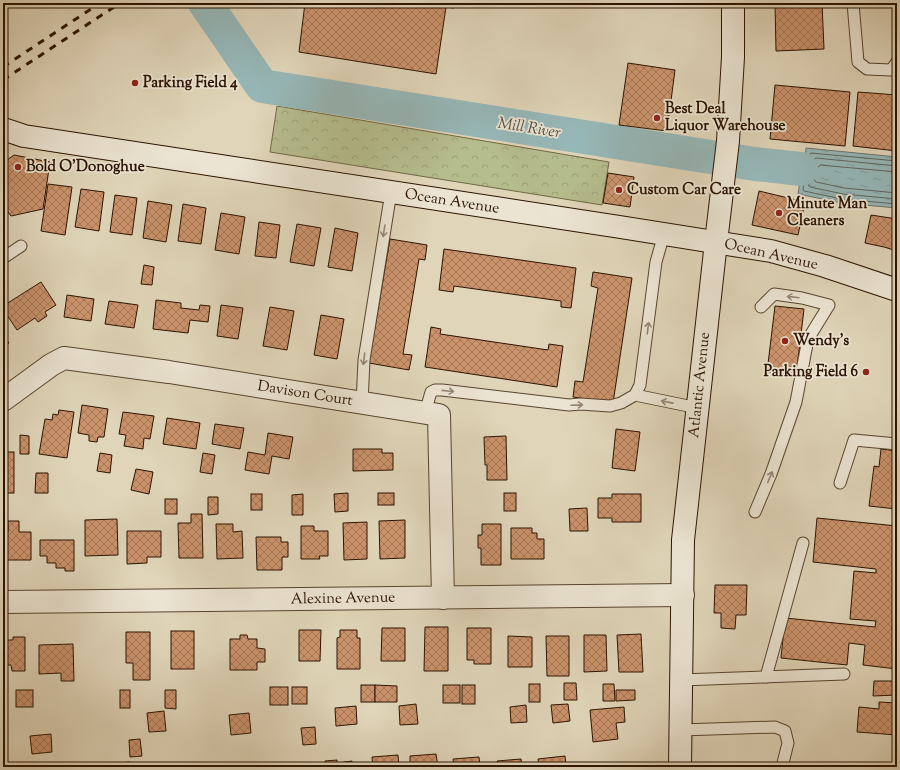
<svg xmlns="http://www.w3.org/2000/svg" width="900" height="770" font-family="'Sorts Mill Goudy',serif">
<defs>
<pattern id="forest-crowns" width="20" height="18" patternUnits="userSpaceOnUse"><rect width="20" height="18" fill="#b5bc8d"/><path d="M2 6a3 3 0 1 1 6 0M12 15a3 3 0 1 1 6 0" fill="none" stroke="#9ca178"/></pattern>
<pattern id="water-ripples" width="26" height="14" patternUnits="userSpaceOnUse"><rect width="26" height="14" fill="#96b7b7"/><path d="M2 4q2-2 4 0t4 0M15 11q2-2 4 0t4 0" fill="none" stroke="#819c9c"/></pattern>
<pattern id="building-cross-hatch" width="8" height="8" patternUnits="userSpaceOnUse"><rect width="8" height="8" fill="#cb936c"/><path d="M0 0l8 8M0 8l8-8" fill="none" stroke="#a57756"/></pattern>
</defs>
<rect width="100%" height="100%" fill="#e0d5b9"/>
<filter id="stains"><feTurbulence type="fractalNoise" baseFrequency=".005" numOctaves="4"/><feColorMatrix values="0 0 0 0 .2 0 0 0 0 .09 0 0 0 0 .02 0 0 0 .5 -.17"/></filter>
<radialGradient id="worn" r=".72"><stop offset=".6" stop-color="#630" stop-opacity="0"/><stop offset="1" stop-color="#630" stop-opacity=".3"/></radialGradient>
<polygon fill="url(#forest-crowns)" stroke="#706846" points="277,106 609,162 602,205 270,152"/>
<polygon fill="url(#water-ripples)" stroke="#6c756e" points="806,148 897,157 897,208 842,203 798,194 800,182 753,175 757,152 805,160"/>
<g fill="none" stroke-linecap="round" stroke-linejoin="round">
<g stroke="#61655c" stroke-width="1">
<polyline points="897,161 811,153 810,154 808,161 804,164 761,157 760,158 758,170 760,172 801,178 804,181 803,190 804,191 842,199 897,204"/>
<path d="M 897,166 L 816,158 C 811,161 813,166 806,169 L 766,163 L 765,163 L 764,166 L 766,168 L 801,173 L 804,174 L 808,178 L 809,186 L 810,187 L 843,194 L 897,199"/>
<polyline points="897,172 820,165 812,174 815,181 816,182 844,188 897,193"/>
</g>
<polyline stroke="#96b7b7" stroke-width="34" points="205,3 262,86 755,164 801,169"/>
</g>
<g fill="url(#building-cross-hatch)" stroke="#2c1300">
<polygon points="305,3 454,3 454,8 446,7 436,74 299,52"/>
<polygon points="775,3 822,3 824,49 776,51"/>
<polygon points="628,63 675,70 667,131 619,125"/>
<polygon points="775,85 850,92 845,146 770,139"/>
<polygon points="858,92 897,95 897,151 853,146"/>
<polygon points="14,155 50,162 43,209 11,216 3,205 3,163"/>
<polygon points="608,173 634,177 630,207 603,203"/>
<polygon points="48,184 72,187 65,235 41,231"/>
<polygon points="81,189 104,192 99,231 75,227"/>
<polygon points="759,191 805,202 798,235 752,225"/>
<polygon points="115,195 137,198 132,235 110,232"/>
<polygon points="148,201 172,205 166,242 143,238"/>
<polygon points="183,204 206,208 201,244 178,241"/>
<polygon points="3,206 8,215 3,218"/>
<polygon points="221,213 245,217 239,254 215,250"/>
<polygon points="871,215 897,219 897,251 884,247 865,243"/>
<polygon points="259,222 280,225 276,258 255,256"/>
<polygon points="297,224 321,228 314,266 290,262"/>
<polygon points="335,228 358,233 352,271 328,267"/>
<polygon points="390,239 427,245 425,260 419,259 403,354 412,355 409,370 369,363"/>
<polygon points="444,249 576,268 571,308 561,307 561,301 454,286 453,292 439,290"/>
<polygon points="144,265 154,267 152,285 141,284"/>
<polygon points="593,272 632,278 613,403 573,397 575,381 583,382 598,288 591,286"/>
<polygon points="41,282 56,305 45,312 47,316 38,322 35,318 17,330 3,309 3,306"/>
<polygon points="67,295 94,299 91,321 64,317"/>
<polygon points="156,300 181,303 181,308 199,310 200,305 210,306 208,322 190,320 188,333 153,329"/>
<polygon points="109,301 138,305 134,328 105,324"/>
<polygon points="221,305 243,308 238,339 217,336"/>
<polygon points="775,306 804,309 796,376 767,372"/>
<polygon points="270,307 294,311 287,350 263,346"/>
<polygon points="321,315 344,319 337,359 314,355"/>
<polygon points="431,327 441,329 440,334 548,350 549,344 563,346 557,387 425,367"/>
<polygon points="3,335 9,343 3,347"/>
<polygon points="82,405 108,409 104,437 98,437 97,442 89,441 89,435 78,433"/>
<polygon points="59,410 74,412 67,458 39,454 45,419 52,420 53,414 58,415"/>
<polygon points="123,412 154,416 150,439 144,438 143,449 124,446 126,435 119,434"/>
<polygon points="167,418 200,423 196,449 163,444"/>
<polygon points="215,424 244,428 240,449 212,444"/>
<polygon points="616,429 640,432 635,471 612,468"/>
<polygon points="268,433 293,437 289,459 272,456 269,474 245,470 248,452 265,455"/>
<polygon points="20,435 29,436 29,454 20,454"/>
<polygon points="506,436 507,480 487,480 487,465 485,465 484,437"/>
<polygon points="353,449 382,449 382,453 393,453 393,470 353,471"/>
<polygon points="881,449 897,451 897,509 869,506 874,466 879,467"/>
<rect x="3" y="452" width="11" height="41"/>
<polygon points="100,453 112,455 110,473 97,471"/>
<polygon points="203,453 215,455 212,474 200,472"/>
<polygon points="136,469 153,472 149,494 131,490"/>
<polygon points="36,473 48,473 48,493 35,493"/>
<polygon points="348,493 348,511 335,512 334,494"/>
<rect x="378" y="493" width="16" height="12"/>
<rect x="504" y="493" width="12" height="18"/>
<rect x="251" y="494" width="11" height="16"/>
<polygon points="303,494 303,515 292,515 292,495"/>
<polygon points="612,494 641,494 641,522 612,522 612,518 598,518 598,498 612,498"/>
<polygon points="208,497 218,497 218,514 208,515"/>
<rect x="165" y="499" width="12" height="15"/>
<polygon points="587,508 588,531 570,531 569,509"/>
<polygon points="191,514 202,514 203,558 179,558 178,523 191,523"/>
<polygon points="817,518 897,526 897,620 893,620 892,630 897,631 897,669 863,665 865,645 849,643 847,665 781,658 785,618 875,627 876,621 850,619 854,571 876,573 876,569 813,562"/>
<polygon points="117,519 118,555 85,556 85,520"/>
<polygon points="405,520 405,558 380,559 379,521"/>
<polygon points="8,521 19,521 19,532 31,532 31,560 3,560 3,532 8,532"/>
<polygon points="367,522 367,559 344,560 343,523"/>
<polygon points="216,524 233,524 233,532 242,531 243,558 217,559"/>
<polygon points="482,524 501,524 501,565 481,565 481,548 478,548 478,535 482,535"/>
<polygon points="301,526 314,526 314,531 328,531 328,556 319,556 320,559 301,559"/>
<polygon points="511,528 532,528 532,533 537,533 537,539 544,539 544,559 511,559"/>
<polygon points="127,531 161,531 161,557 147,557 147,563 127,564"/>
<polygon points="256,537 281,537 281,542 288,542 288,557 282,557 282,570 257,570"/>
<polygon points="40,540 74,540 74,571 65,571 65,568 56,568 56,563 47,563 47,556 40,556"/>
<polygon points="715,585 747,585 746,615 736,615 735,629 721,628 721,613 714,613"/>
<polygon points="425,627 448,627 448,671 424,671"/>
<polygon points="382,628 405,628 405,661 381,661"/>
<polygon points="467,628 491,628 491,664 474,664 474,660 467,660"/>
<polygon points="299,630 321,630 320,661 299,661"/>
<polygon points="340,630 357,630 357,638 360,638 360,669 337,669 337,638 340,637"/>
<rect x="171" y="631" width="23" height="38"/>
<polygon points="126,632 150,632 150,680 133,680 133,663 126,663"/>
<polygon points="641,634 643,672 619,672 617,635"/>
<polygon points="240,635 247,635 248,639 257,639 257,648 265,649 265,662 257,662 257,670 230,670 230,639 240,639"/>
<polygon points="584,635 606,635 607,671 584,672"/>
<polygon points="508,636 532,637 532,667 508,667"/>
<polygon points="546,636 569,636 569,676 547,676"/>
<polygon points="13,637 25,637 25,671 12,671 11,665 3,665 3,640 13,640"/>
<polygon points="73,644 74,681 61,681 61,673 39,674 39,645"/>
<polygon points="874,681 897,681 897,695 873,696"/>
<polygon points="564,683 576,683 577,700 564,700"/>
<rect x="529" y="684" width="11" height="18"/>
<polygon points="603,684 614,684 615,701 603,701"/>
<rect x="361" y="685" width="14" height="17"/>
<polygon points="375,685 397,686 397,702 375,702"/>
<rect x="443" y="685" width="17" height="18"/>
<rect x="462" y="685" width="13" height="19"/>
<rect x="270" y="687" width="18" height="18"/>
<rect x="292" y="687" width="15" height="17"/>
<rect x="16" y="690" width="17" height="17"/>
<rect x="120" y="690" width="10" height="18"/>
<polygon points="165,690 176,690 176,709 165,708"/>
<polygon points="616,690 635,690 635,700 616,701"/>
<polygon points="879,702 897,703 897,735 857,732 859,707 879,709"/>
<polygon points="416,704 418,724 400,725 399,706"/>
<polygon points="568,704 570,721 553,723 551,705"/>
<polygon points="526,705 527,722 511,723 510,707"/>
<polygon points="356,706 357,724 336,726 335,708"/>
<polygon points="624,707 625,722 616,723 618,739 593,742 590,710"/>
<polygon points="164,711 166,731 149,732 147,713"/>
<polygon points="249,713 251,733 231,735 229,715"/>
<polygon points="315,727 316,744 303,745 301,728"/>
<polygon points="51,734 52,752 32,754 30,736"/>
<polygon points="140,739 142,756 130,757 129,740"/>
<polygon points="436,754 438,767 410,767 410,756"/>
<polygon points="398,755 399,767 373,767 372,757"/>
<polygon points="565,756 566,767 539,767 538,759"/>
<polygon points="479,757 480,767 454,767 453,759"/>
<polygon points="521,759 522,767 497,767 497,761"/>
<polygon points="337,760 337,763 352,761 352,767 326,767 325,761"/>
<polygon points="130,762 131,767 105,767 105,764"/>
<polygon points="308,764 308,767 284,767"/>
</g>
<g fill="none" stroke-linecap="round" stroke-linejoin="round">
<defs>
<g id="service">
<polyline points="853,3 858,62 867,69 891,70 897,62"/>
<polyline points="896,3 897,4"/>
<polyline points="3,258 21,246"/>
<polyline points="635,395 698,408"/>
<polyline points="362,403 364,360 391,192"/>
<polyline points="425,413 431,392 435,390 442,390 569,405 580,404 610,406 621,403 635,395 640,385 656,262 664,234"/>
<polyline points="840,483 854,440 897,444"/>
<polyline points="755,512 771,474 796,402 808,339 829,305 802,298 774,294 761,307"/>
<polyline points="766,677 803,543"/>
<polyline points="681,680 844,674"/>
<polyline points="681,730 775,727 785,731 788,743 782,767"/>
</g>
<g id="minor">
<polyline points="3,400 51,365 64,358 169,372 439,415 443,598"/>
<polyline points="3,602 683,595"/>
</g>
<g id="secondary">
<polyline points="3,129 24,136 620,227 771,251 825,266 897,290"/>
<polyline points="680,767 683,540 716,242 728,141 733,57 733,3"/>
</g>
</defs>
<use href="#service" stroke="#59442e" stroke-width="13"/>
<use href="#minor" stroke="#59442e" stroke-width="24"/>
<use href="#secondary" stroke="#2c1300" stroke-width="24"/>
<use href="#service" stroke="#ebe4d2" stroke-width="11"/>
<use href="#minor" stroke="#ebe4d2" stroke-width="22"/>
<use href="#secondary" stroke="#ebe4d2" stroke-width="22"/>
<g stroke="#2c1300" stroke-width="3" stroke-dasharray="7 7" stroke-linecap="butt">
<polyline points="3,67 100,3"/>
<polyline points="3,80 120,3"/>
</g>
</g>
<defs><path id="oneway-shaft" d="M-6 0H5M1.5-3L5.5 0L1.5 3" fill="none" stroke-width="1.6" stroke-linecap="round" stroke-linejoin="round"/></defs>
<g stroke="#958674">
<use href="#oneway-shaft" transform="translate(384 231) rotate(99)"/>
<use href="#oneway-shaft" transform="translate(793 297) rotate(-173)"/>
<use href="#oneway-shaft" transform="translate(648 328) rotate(-83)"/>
<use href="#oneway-shaft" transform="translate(364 359) rotate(97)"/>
<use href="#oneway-shaft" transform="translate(448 391) rotate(6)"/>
<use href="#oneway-shaft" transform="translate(667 402) rotate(-169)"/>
<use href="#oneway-shaft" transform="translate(577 405) rotate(-2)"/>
<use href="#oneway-shaft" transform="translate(770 477) rotate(-68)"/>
</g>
<g fill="#8f2418" stroke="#ebe4d2" stroke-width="1.5">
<circle cx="135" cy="83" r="4"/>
<circle cx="657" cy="118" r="4"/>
<circle cx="18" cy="167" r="4"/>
<circle cx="619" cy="190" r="4"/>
<circle cx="779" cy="213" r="4"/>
<circle cx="785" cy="341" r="4"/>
<circle cx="866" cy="372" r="4"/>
</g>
<g text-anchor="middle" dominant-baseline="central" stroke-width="3.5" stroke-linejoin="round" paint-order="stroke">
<g font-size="15" font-weight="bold" fill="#2c1300" stroke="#ebe4d2" text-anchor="start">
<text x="143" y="83">Parking Field 4</text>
<text x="665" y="109">Best Deal<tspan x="665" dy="17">Liquor Warehouse</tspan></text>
<text x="26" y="167">Bold O'Donoghue</text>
<text x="627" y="190">Custom Car Care</text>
<text x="787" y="204">Minute Man<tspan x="787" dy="17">Cleaners</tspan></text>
<text x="793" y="341">Wendy's</text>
<text x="858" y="372" text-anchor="end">Parking Field 6</text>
</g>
<g font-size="15" fill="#2c1300" stroke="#ebe4d2">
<text transform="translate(452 202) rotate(9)">Ocean Avenue</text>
<text transform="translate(771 255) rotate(13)">Ocean Avenue</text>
<text transform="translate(700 385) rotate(-84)">Atlantic Avenue</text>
<text transform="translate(305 394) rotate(9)">Davison Court</text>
<text transform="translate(343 599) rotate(-1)">Alexine Avenue</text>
</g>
<g font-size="16" font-style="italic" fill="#514c40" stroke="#ebe4d2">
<text transform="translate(529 129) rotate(9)">Mill River</text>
</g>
</g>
<rect width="900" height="770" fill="none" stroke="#e0d5b9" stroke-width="16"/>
<rect x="4" y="4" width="892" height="762" fill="none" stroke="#2c1300" stroke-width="2"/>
<rect x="8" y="8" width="884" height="754" fill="none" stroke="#2c1300"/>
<rect width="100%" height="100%" filter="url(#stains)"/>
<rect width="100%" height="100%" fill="url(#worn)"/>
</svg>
